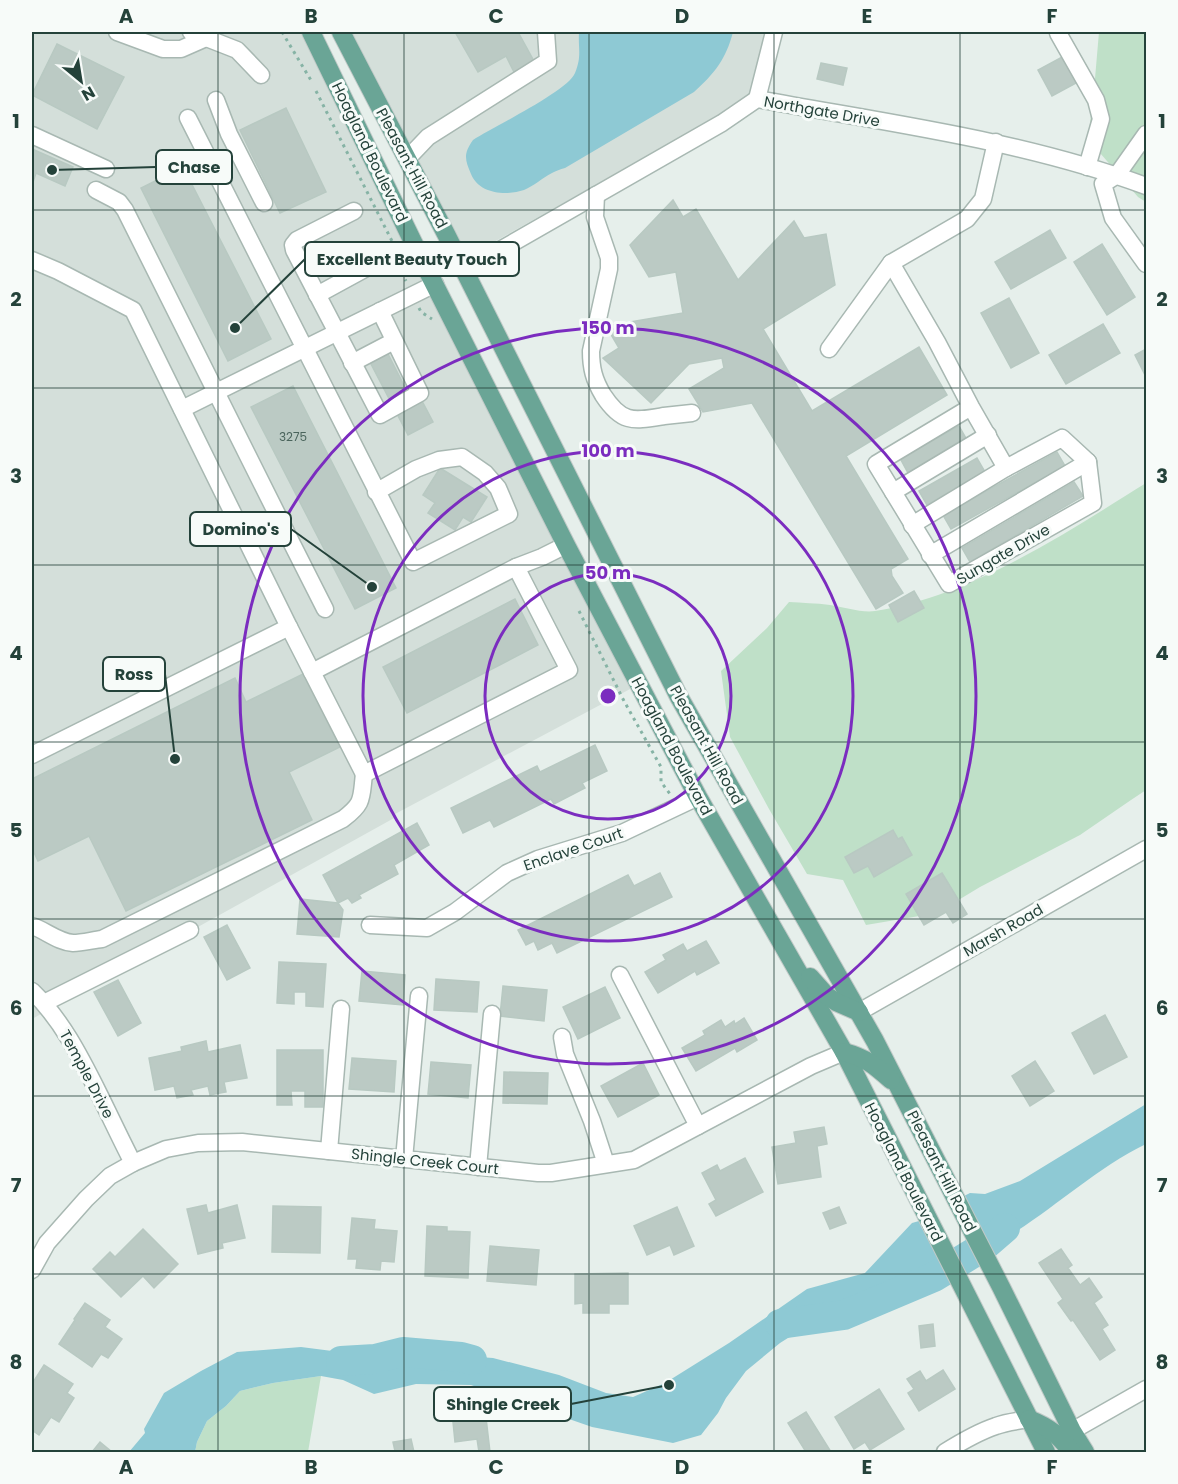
<svg xmlns="http://www.w3.org/2000/svg" width="1178" height="1484" font-family="Poppins,sans-serif">
<rect width="100%" height="100%" fill="#e6efeb"/>
<g fill="#d4dfda">
<polygon points="32,32 301,32 632,688 395,814 396,817 32,1019"/>
<polygon points="351,32 767,32 748,100 467,257"/>
</g>
<g fill="#bfe0c8">
<polygon points="1099,32 1146,32 1146,202 1138,197 1088,139 1094,90"/>
<path d="M 1146,483 L 1146,790 L 1131,800 L 1080,835 L 980,887 L 937,913 L 866,925 L 843,880 L 807,874 L 769,809 L 730,737 L 721,671 L 767,628 L 789,602 C 802,603 816,603 830,605 C 843,607 862,613 875,611 C 970,597 1066,533 1146,483 Z"/>
<polygon points="321,1376 308,1452 195,1452 197,1442 207,1421 226,1406 240,1391 273,1383"/>
</g>
<g fill="#8ec9d4">
<path d="M 579,32 L 733,32 C 726,59 715,73 694,92 L 565,168 C 560,169 556,171 552,173 C 542,178 534,186 524,190 C 506,196 479,194 471,174 C 465,160 463,154 473,140 C 493,127 568,91 575,73 C 582,56 578,49 579,32 Z"/>
<path d="M 1146,1104 L 1146,1144 C 1089,1172 1046,1217 990,1247 L 964,1196 L 970,1193 L 985,1194 L 1020,1181 Z"/>
<polygon points="919,1221 944,1269 921,1278 880,1289 818,1319 780,1343 746,1371 726,1398 718,1413 701,1435 673,1443 592,1427 471,1385 416,1384 374,1394 343,1380 321,1376 273,1383 240,1391 226,1406 207,1421 197,1442 195,1452 129,1452 145,1433 144,1429 164,1393 201,1371 237,1352 301,1347 379,1357 438,1354 493,1358 559,1375 606,1393 633,1397 665,1383 729,1343 807,1289 865,1273 912,1223"/>
</g>
<g fill="none" stroke-linecap="round" stroke-linejoin="round">
<g stroke="#8ec9d4" stroke-width="30">
<polyline points="780,1324 844,1315 934,1277 983,1247 1005,1228"/>
<polyline points="341,1361 375,1359 403,1352 461,1357 472,1360"/>
</g>
</g>
<g fill="#bbcac4" stroke="#b8c9c2" stroke-width="1.5">
<polygon points="455,32 518,32 535,63 515,74 506,56 478,72"/>
<polygon points="57,44 124,77 97,129 32,95"/>
<polygon points="1064,56 1078,82 1052,96 1038,70"/>
<polygon points="821,63 847,68 843,85 817,79"/>
<polygon points="286,108 326,192 280,213 240,130"/>
<polygon points="32,149 73,167 65,186 36,173 32,185"/>
<polygon points="183,167 271,339 228,361 141,188"/>
<polygon points="673,200 683,217 696,209 738,280 794,221 804,238 826,234 835,285 763,329 812,411 919,347 947,395 846,456 908,559 891,569 892,576 903,593 876,609 752,403 703,412 689,389 724,368 722,358 689,364 651,403 603,358 619,348 606,326 683,313 676,272 649,277 630,245"/>
<polygon points="1050,230 1066,258 1011,289 995,262"/>
<polygon points="1102,244 1135,297 1107,315 1074,262"/>
<polygon points="1009,298 1039,353 1011,368 981,313"/>
<polygon points="1103,324 1120,353 1066,384 1049,355"/>
<polygon points="1146,349 1146,377 1135,355"/>
<polygon points="387,352 414,405 422,401 433,422 408,435 370,362"/>
<polygon points="293,386 396,588 355,609 251,407"/>
<polygon points="959,426 967,440 908,473 900,458"/>
<polygon points="1057,452 1065,466 951,529 943,515"/>
<polygon points="977,458 985,472 927,505 919,491"/>
<polygon points="440,468 487,497 471,522 463,517 455,530 428,513 435,503 423,495"/>
<polygon points="1074,482 1083,496 970,562 962,548"/>
<polygon points="914,591 924,608 898,622 889,605"/>
<polygon points="515,599 538,645 407,713 383,667"/>
<polygon points="303,674 340,747 289,772 312,820 126,911 89,836 38,861 32,848 32,779 235,678 246,702"/>
<polygon points="595,745 607,771 582,783 585,788 554,804 551,799 494,827 490,820 463,833 451,808 537,766 540,772"/>
<polygon points="417,823 429,845 394,865 398,874 359,895 361,898 352,903 348,898 338,903 323,875"/>
<polygon points="893,830 898,839 902,837 912,855 874,877 868,866 854,873 845,857"/>
<polygon points="660,873 672,897 557,953 552,943 538,950 534,941 526,945 518,930 628,875 634,886"/>
<polygon points="942,873 967,914 953,923 946,912 924,925 906,894"/>
<polygon points="300,899 338,903 343,910 339,937 297,934"/>
<polygon points="227,925 250,968 227,980 204,937"/>
<polygon points="706,941 719,963 697,975 695,971 658,993 645,972 666,960 663,955 683,944 687,951"/>
<polygon points="279,962 326,964 323,1007 306,1006 306,992 294,992 294,1004 277,1003"/>
<polygon points="362,971 405,975 403,1005 359,1001"/>
<polygon points="436,979 479,982 477,1012 434,1010"/>
<polygon points="118,980 141,1023 118,1036 94,992"/>
<polygon points="503,986 547,990 544,1021 500,1016"/>
<polygon points="605,987 620,1018 578,1039 563,1007"/>
<polygon points="1105,1015 1127,1057 1094,1074 1072,1033"/>
<polygon points="744,1018 757,1040 737,1052 735,1048 696,1071 682,1048 705,1035 703,1031 721,1020 725,1027 734,1021 735,1024"/>
<polygon points="206,1041 208,1052 240,1045 247,1078 224,1082 226,1092 210,1095 208,1086 191,1090 193,1095 177,1098 174,1086 155,1090 149,1058 182,1051 181,1047"/>
<polygon points="277,1050 323,1050 323,1107 305,1107 305,1091 291,1091 292,1105 277,1105"/>
<polygon points="352,1058 396,1061 394,1092 349,1089"/>
<polygon points="1035,1061 1054,1091 1030,1106 1012,1076"/>
<polygon points="431,1062 471,1065 468,1098 428,1094"/>
<polygon points="643,1063 659,1095 618,1117 601,1086"/>
<polygon points="504,1072 548,1073 547,1104 503,1103"/>
<polygon points="824,1127 827,1144 817,1146 821,1177 778,1184 772,1147 796,1143 794,1132"/>
<polygon points="745,1158 763,1192 716,1216 709,1204 716,1200 702,1173 717,1165 720,1171"/>
<polygon points="206,1205 208,1213 237,1205 245,1238 222,1243 223,1248 198,1254 187,1209"/>
<polygon points="273,1206 321,1207 320,1253 272,1252"/>
<polygon points="677,1207 694,1246 674,1255 670,1245 647,1255 634,1226"/>
<polygon points="839,1207 846,1223 830,1229 823,1213"/>
<polygon points="352,1218 375,1220 374,1229 397,1231 394,1262 381,1261 380,1270 356,1268 357,1259 348,1259"/>
<polygon points="427,1226 447,1227 447,1231 470,1232 468,1278 425,1276"/>
<polygon points="143,1229 178,1264 154,1288 143,1276 121,1297 93,1269 110,1252 115,1257"/>
<polygon points="490,1246 539,1250 536,1285 487,1281"/>
<polygon points="1061,1249 1072,1265 1068,1268 1080,1285 1089,1278 1102,1297 1094,1303 1108,1325 1102,1329 1115,1350 1100,1360 1073,1320 1071,1321 1058,1303 1063,1299 1039,1263"/>
<polygon points="628,1273 628,1304 609,1304 609,1313 583,1313 583,1303 575,1304 575,1274"/>
<polygon points="85,1303 110,1320 105,1327 122,1339 108,1358 101,1354 92,1367 59,1344 75,1320 74,1319"/>
<polygon points="933,1324 935,1346 921,1348 919,1326"/>
<polygon points="44,1365 73,1384 67,1393 74,1398 59,1422 51,1417 39,1435 32,1430 32,1384"/>
<polygon points="943,1370 955,1389 919,1411 908,1393 914,1389 907,1379 920,1371 926,1381"/>
<polygon points="879,1389 904,1429 870,1450 865,1442 854,1449 835,1417"/>
<polygon points="485,1409 490,1452 479,1452 477,1439 455,1442 452,1412"/>
<polygon points="806,1412 831,1452 806,1452 788,1423"/>
<polygon points="411,1439 414,1452 385,1452 395,1451 393,1442"/>
<polygon points="100,1442 112,1452 92,1452"/>
</g>
<g fill="none" stroke-linecap="round" stroke-linejoin="round">
<defs>
<g id="minor">
<polyline points="117,32 163,49 181,49 206,38"/>
<polyline points="191,32 237,50 261,75"/>
<polyline points="1058,33 1096,100 1101,119 1087,167"/>
<polyline points="757,99 774,32"/>
<polyline points="216,100 229,134 264,203"/>
<polyline points="188,118 413,562 509,514 498,488 485,473 462,457 439,460 416,469 376,492"/>
<polyline points="1146,134 1117,175 1103,184 1113,218 1146,264"/>
<polyline points="32,135 106,169"/>
<polyline points="407,159 428,137 548,61 546,32"/>
<polyline points="96,190 119,202 125,210 280,520"/>
<path d="M 596,195 L 595,217 L 609,258 L 609,269 L 591,351 C 591,368 594,380 603,395 C 622,424 633,421 664,416 C 673,415 683,414 692,413"/>
<polyline points="354,211 297,240 293,245 294,250 380,415 420,393 380,311"/>
<polyline points="32,260 58,271 133,310 289,627 32,755"/>
<polyline points="891,263 937,342 971,407 1006,468 1062,438 1088,462 1093,503 949,584 876,464 971,407"/>
<path d="M 464,270 L 488,257 L 722,123 L 757,99 C 887,123 1021,140 1146,186"/>
<polyline points="317,295 383,259"/>
<polyline points="829,349 891,263 967,219 983,199 996,142"/>
<polyline points="352,363 394,341"/>
<polyline points="182,409 435,284"/>
<polyline points="893,492 988,435"/>
<polyline points="912,525 1006,468"/>
<polyline points="246,537 280,520 325,609"/>
<polyline points="930,555 1088,462"/>
<polyline points="289,627 364,774 569,670 516,567"/>
<polyline points="312,672 516,567 542,557 566,545"/>
<polyline points="370,925 427,928 455,912 507,873 538,859 622,833 698,797"/>
<path d="M 32,926 C 45,930 58,942 73,943 C 82,943 93,940 102,939 L 343,819 C 364,803 361,799 364,774"/>
<polyline points="620,975 698,1126"/>
<path d="M 32,991 C 61,1019 80,1056 98,1092 C 110,1116 121,1140 133,1163"/>
<polyline points="44,1003 190,930"/>
<polyline points="859,1012 1146,849"/>
<polyline points="562,1037 565,1054 592,1121 606,1164"/>
<polyline points="329,1151 341,1009"/>
<polyline points="404,1159 419,996"/>
<polyline points="478,1167 492,1014"/>
<polyline points="32,1270 47,1243 86,1199 110,1176 133,1163 166,1149 198,1143 242,1142 538,1173 551,1173 634,1160 811,1066 844,1052"/>
<polyline points="1072,1431 1146,1389"/>
<path d="M 945,1452 C 961,1442 978,1432 996,1426 C 1006,1422 1018,1421 1029,1419"/>
</g>
<g id="major">
<polyline points="311,32 413,242 566,545 698,797 844,1052 1046,1452"/>
<polyline points="341,32 446,234 679,697 875,1041 1001,1287 1072,1431 1085,1452"/>
<polyline points="810,977 826,995 836,1002 859,1012"/>
<path d="M 844,1052 C 866,1058 874,1065 891,1080"/>
<path d="M 1029,1419 C 1051,1428 1057,1434 1072,1452"/>
</g>
</defs>
<use href="#minor" stroke="#a8b8b2" stroke-width="19"/>
<use href="#major" stroke="#c2cac8" stroke-width="20"/>
<g stroke="#86b3a5" stroke-width="3" stroke-dasharray="3 4.5" stroke-linecap="butt">
<polyline points="282,32 312,82"/>
<polyline points="316,91 395,247"/>
<polyline points="401,258 402,274 406,281"/>
<polyline points="419,308 421,312 432,319"/>
<polyline points="579,611 624,701 661,767 661,782 670,794"/>
</g>
<use href="#minor" stroke="#fff" stroke-width="16"/>
<use href="#major" stroke="#6aa596" stroke-width="18"/>
</g>
<path fill="none" stroke="#24423a" stroke-width="1.5" stroke-opacity="0.55" d="M 218,32 L 218,1452M 404,32 L 404,1452M 589,32 L 589,1452M 774,32 L 774,1452M 960,32 L 960,1452M 32,210 L 1146,210M 32,388 L 1146,388M 32,565 L 1146,565M 32,742 L 1146,742M 32,919 L 1146,919M 32,1096 L 1146,1096M 32,1274 L 1146,1274"/>
<g fill="none" stroke="#7b2cbf" stroke-width="3">
<circle cx="608" cy="696" r="123"/>
<circle cx="608" cy="696" r="245"/>
<circle cx="608" cy="696" r="368"/>
</g>
<g text-anchor="middle" dominant-baseline="central" stroke-width="6" stroke-linejoin="round" paint-order="stroke">
<g font-size="12" fill="#4a645c">
<text x="293" y="436">3275</text>
</g>
<g font-size="15" fill="#24423a" stroke="#f7fbf9">
<text transform="translate(822 111) rotate(10)">Northgate Drive</text>
<text transform="translate(370 152) rotate(64)">Hoagland Boulevard</text>
<text transform="translate(412 168) rotate(62)">Pleasant Hill Road</text>
<text transform="translate(1003 554) rotate(-30)">Sungate Drive</text>
<text transform="translate(707 745) rotate(61)">Pleasant Hill Road</text>
<text transform="translate(672 746) rotate(62)">Hoagland Boulevard</text>
<text transform="translate(573 849) rotate(-19)">Enclave Court</text>
<text transform="translate(1003 930) rotate(-30)">Marsh Road</text>
<text transform="translate(87 1074) rotate(62)">Temple Drive</text>
<text transform="translate(425 1161) rotate(6)">Shingle Creek Court</text>
<text transform="translate(942 1171) rotate(63)">Pleasant Hill Road</text>
<text transform="translate(904 1172) rotate(63)">Hoagland Boulevard</text>
</g>
</g>
<circle cx="608" cy="696" r="9" fill="#7b2cbf" stroke="#f7fbf9" stroke-width="3"/>
<g font-size="18" text-anchor="middle" font-weight="bold" fill="#7b2cbf" stroke="#f7fbf9" stroke-width="6" stroke-linejoin="round" paint-order="stroke">
<text x="608" y="334">150 m</text>
<text x="608" y="457">100 m</text>
<text x="608" y="579">50 m</text>
</g>
<path fill="none" stroke="#24423a" stroke-width="2" d="M52 170L156 167M235 328L305 259M372 587L291 529M175 759L165 674M669 1385L571 1404"/>
<g fill="#24423a" stroke="#f7fbf9" stroke-width="2">
<circle cx="52" cy="170" r="6"/>
<circle cx="235" cy="328" r="6"/>
<circle cx="372" cy="587" r="6"/>
<circle cx="175" cy="759" r="6"/>
<circle cx="669" cy="1385" r="6"/>
</g>
<g fill="#f7fbf9" stroke="#24423a" stroke-width="2">
<rect x="156" y="150" width="76" height="34" rx="6"/>
<rect x="305" y="242" width="214" height="34" rx="6"/>
<rect x="190" y="512" width="101" height="34" rx="6"/>
<rect x="103" y="657" width="62" height="34" rx="6"/>
<rect x="434" y="1387" width="137" height="34" rx="6"/>
</g>
<g font-size="16" text-anchor="middle" font-weight="bold" fill="#24423a">
<text x="194" y="173">Chase</text>
<text x="412" y="265">Excellent Beauty Touch</text>
<text x="241" y="535">Domino's</text>
<text x="134" y="680">Ross</text>
<text x="503" y="1410">Shingle Creek</text>
</g>
<rect width="1178" height="1484" fill="none" stroke="#f7fbf9" stroke-width="66"/>
<g transform="translate(81 81) rotate(150)" stroke="#f7fbf9" stroke-width="4.5" paint-order="stroke">
<path d="M0-4.5L10 22L0 15L-10 22Z" fill="#24423a"/>
<text y="-9" font-size="16" font-weight="bold" text-anchor="middle" fill="#24423a">N</text>
</g>
<rect x="33" y="33" width="1112" height="1418" fill="none" stroke="#24423a" stroke-width="2"/>
<g font-size="20" text-anchor="middle" font-weight="bold" fill="#24423a">
<text x="126" y="23">A</text>
<text x="311" y="23">B</text>
<text x="496" y="23">C</text>
<text x="682" y="23">D</text>
<text x="867" y="23">E</text>
<text x="1052" y="23">F</text>
<text x="16" y="128">1</text>
<text x="1162" y="128">1</text>
<text x="16" y="306">2</text>
<text x="1162" y="306">2</text>
<text x="16" y="483">3</text>
<text x="1162" y="483">3</text>
<text x="16" y="660">4</text>
<text x="1162" y="660">4</text>
<text x="16" y="837">5</text>
<text x="1162" y="837">5</text>
<text x="16" y="1015">6</text>
<text x="1162" y="1015">6</text>
<text x="16" y="1192">7</text>
<text x="1162" y="1192">7</text>
<text x="16" y="1369">8</text>
<text x="1162" y="1369">8</text>
<text x="126" y="1474">A</text>
<text x="311" y="1474">B</text>
<text x="496" y="1474">C</text>
<text x="682" y="1474">D</text>
<text x="867" y="1474">E</text>
<text x="1052" y="1474">F</text>
</g>
</svg>
